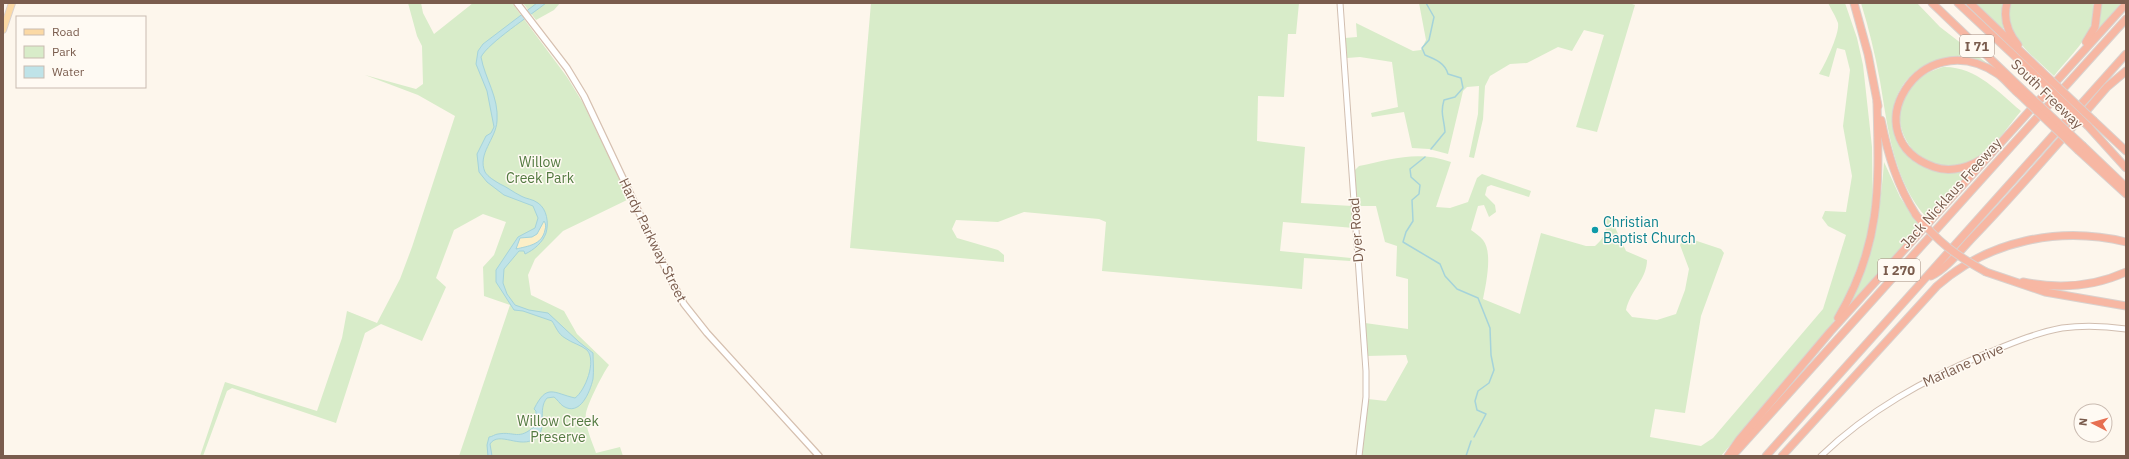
<svg xmlns="http://www.w3.org/2000/svg" width="2129" height="459" font-family="'IBM Plex Sans',sans-serif">
<rect width="100%" height="100%" fill="#fdf6ec"/>
<g fill="#d8ecc9">
<path d="M 408,3 L 421,3 L 423,13 L 434,34 L 473,3 L 512,3 L 567,77 L 583,103 L 629,199 L 563,231 L 535,259 L 528,275 L 531,295 L 564,311 L 577,334 L 609,365 C 603,373 588,403 586,413 C 584,425 592,441 596,453 L 620,447 L 623,456 L 459,456 L 510,305 L 484,296 L 483,267 L 494,255 L 506,222 L 483,214 L 454,230 L 436,278 L 446,287 L 422,341 L 381,324 L 365,333 L 336,423 L 232,388 L 227,391 L 203,456 L 200,456 L 225,382 L 317,411 L 342,338 L 347,311 L 377,323 L 400,279 L 412,247 L 455,116 L 418,95 L 365,75 L 416,89 L 423,84 L 422,46 L 417,36 Z"/>
<polygon points="523,3 560,3 554,10 536,20"/>
<polygon points="871,3 1299,3 1296,34 1288,34 1284,97 1258,96 1257,141 1305,147 1301,203 1352,206 1354,228 1283,222 1280,251 1351,258 1350,261 1304,258 1302,289 1102,271 1106,222 1099,219 1024,212 998,222 956,220 952,229 957,238 998,250 1004,255 1004,262 850,248"/>
<polygon points="1419,3 1629,3 1635,5 1597,132 1576,127 1604,35 1584,30 1572,51 1558,47 1527,63 1510,64 1490,76 1485,86 1483,119 1474,158 1469,157 1478,114 1479,86 1467,87 1463,91 1448,154 1429,149 1412,148 1404,112 1372,117 1371,113 1398,107 1392,62 1360,57 1347,58 1345,38 1357,37 1356,23 1413,51 1421,50 1426,40"/>
<path d="M 1828,3 L 1845,3 L 1857,38 L 1863,65 L 1872,147 L 1873,217 L 1867,248 L 1841,309 L 1829,329 L 1721,456 L 1361,456 L 1368,399 L 1386,401 L 1408,362 L 1406,355 L 1367,356 L 1365,323 L 1408,329 L 1408,279 L 1396,276 L 1397,246 L 1385,242 L 1376,206 L 1357,206 L 1355,170 L 1359,166 C 1391,159 1419,150 1451,162 L 1436,207 L 1450,208 L 1468,202 L 1477,178 L 1482,174 L 1531,191 L 1529,197 L 1491,185 L 1487,187 L 1485,195 L 1495,205 L 1496,212 L 1489,217 L 1484,205 L 1478,206 L 1471,230 C 1475,233 1480,236 1483,240 C 1493,252 1486,284 1483,299 L 1520,314 L 1541,233 L 1586,246 L 1595,246 C 1605,238 1607,230 1606,218 L 1608,215 L 1613,223 L 1626,251 L 1647,260 C 1647,279 1630,291 1626,310 L 1632,317 L 1657,320 L 1676,314 L 1685,290 L 1689,269 L 1680,245 L 1685,237 L 1721,249 L 1724,253 L 1701,316 L 1685,413 L 1655,409 L 1650,437 L 1701,446 L 1713,438 L 1823,309 L 1846,235 L 1828,226 L 1822,218 L 1825,211 L 1846,212 L 1852,176 L 1843,126 L 1850,70 L 1845,50 L 1837,48 L 1829,77 L 1819,74 C 1825,65 1840,33 1838,23 C 1836,17 1831,9 1828,3 Z"/>
<path d="M 1861,3 L 1917,3 L 1940,27 L 1988,64 C 1982,65 1973,58 1965,57 C 1955,56 1942,58 1932,62 C 1907,71 1887,100 1895,128 C 1896,132 1900,137 1902,141 C 1907,151 1912,158 1921,164 C 1936,173 1953,168 1968,174 L 1927,218 C 1893,181 1888,128 1880,81 C 1875,54 1869,29 1861,3 Z"/>
<polygon points="1975,3 2003,3 2002,13 2005,27 2002,29"/>
<path d="M 2009,3 L 2093,3 C 2098,33 2071,54 2054,76 C 2031,54 2006,38 2009,3 Z"/>
<polygon points="2100,3 2121,3 2099,29 2101,11"/>
<path d="M 1943,67 C 1976,66 1998,92 2021,111 C 2007,128 1992,151 1972,161 C 1910,191 1861,91 1943,67 Z"/>
<path d="M 1884,162 L 1900,197 L 1920,227 L 1845,313 C 1871,263 1880,218 1884,162 Z"/>
</g>
<path fill="#fcefc7" d="M 544,221 C 546,224 546,226 545,230 C 542,244 528,248 516,249 L 520,238 L 532,237 L 537,234 Z"/>
<path fill="#bfe3e8" stroke="#a5d3da" fill-rule="evenodd" d="M 537,3 L 546,3 C 531,15 488,43 481,57 C 485,79 499,97 497,121 C 496,139 477,154 485,172 C 488,177 495,181 500,184 C 507,187 513,192 521,196 C 526,199 533,199 538,203 C 547,209 549,223 546,233 C 543,242 534,250 525,254 L 524,251 L 519,251 L 504,269 L 503,283 L 507,294 L 515,305 L 529,310 L 548,313 L 579,342 L 593,353 C 593,361 594,371 593,379 C 590,392 580,417 563,406 C 560,404 557,399 554,397 L 547,398 C 537,409 548,429 536,438 C 520,450 499,430 490,444 L 492,456 L 488,456 L 487,445 L 489,437 C 492,437 495,434 498,434 C 515,431 518,441 535,426 L 536,411 L 534,409 C 547,383 553,393 575,398 C 585,391 597,361 587,350 C 581,345 572,343 565,338 C 558,334 556,327 552,321 L 523,311 L 514,310 L 496,282 L 496,270 L 518,237 L 535,228 L 538,218 L 533,206 L 504,195 L 487,182 L 479,172 L 477,154 L 486,136 L 491,133 L 494,127 L 487,91 L 476,64 L 478,51 L 483,44 ZM 544,221 C 546,224 546,226 545,230 C 542,245 528,246 516,249 L 520,238 L 532,237 L 537,234 Z"/>
<g fill="none" stroke-linecap="round" stroke-linejoin="round">
<g stroke="#a5d3da" stroke-width="1.5">
<path d="M 1426,3 L 1434,17 L 1429,40 L 1422,48 L 1425,55 C 1435,59 1445,63 1448,74 L 1461,78 L 1463,88 L 1455,97 L 1444,100 C 1440,114 1444,118 1445,132 L 1431,149"/>
<polyline points="1425,157 1410,169 1411,177 1420,185 1419,194 1412,200 1413,221 1406,232 1403,242 1440,264 1445,276 1457,289 1478,298 1490,328 1491,355 1494,370 1489,383 1478,391 1475,401 1477,410 1486,414 1474,437"/>
<polyline points="1466,456 1471,441"/>
</g>
<defs>
<g id="tertiary">
<polyline points="1340,3 1366,371 1366,397 1359,456"/>
<path d="M 1821,456 C 1869,410 1924,380 1985,354 C 2010,344 2035,333 2062,328 C 2084,325 2105,326 2126,329"/>
</g>
<polyline id="secondary" points="517,3 567,68 584,96 671,280 684,304 707,333 819,456"/>
<polyline id="primary" points="3,30 12,3"/>
<g id="motorway">
<polyline points="1854,3 1868,54 1878,106"/>
<polyline points="1932,3 2022,89"/>
<polyline points="1958,3 2037,77"/>
<polyline points="1970,3 2040,70"/>
<path d="M 2007,3 C 2003,18 2008,33 2018,45"/>
<polyline points="2086,42 2095,27 2098,3"/>
<path d="M 1881,120 C 1888,155 1897,185 1916,215"/>
<polyline points="2094,121 2126,151"/>
<polyline points="2088,126 2126,168"/>
<polyline points="2083,146 2126,187"/>
<polyline points="2079,151 2126,194"/>
<path d="M 1986,156 C 1972,167 1951,173 1934,167 C 1851,138 1919,21 1998,74 C 2005,79 2011,87 2018,93"/>
<polyline points="1986,272 2045,292 2126,306"/>
<path d="M 1931,276 C 1948,268 1962,248 1975,235 C 2021,187 2064,137 2107,87 L 2126,71"/>
<path d="M 2023,282 C 2058,289 2093,287 2126,272"/>
<path d="M 1838,318 C 1882,244 1879,185 1877,102"/>
<polyline points="1734,454 2126,19"/>
<polyline points="1728,456 1739,440 1830,332 2126,4"/>
<polyline points="1766,456 2126,54"/>
<path d="M 1782,456 L 1937,286 C 1989,240 2060,226 2126,242"/>
</g>
</defs>
<use href="#tertiary" stroke="#d1beb0" stroke-width="7"/>
<use href="#secondary" stroke="#d6c0b0" stroke-width="8"/>
<use href="#primary" stroke="#dad1cd" stroke-width="8"/>
<use href="#motorway" stroke="#dad1cd" stroke-width="9"/>
<use href="#tertiary" stroke="#fff" stroke-width="5"/>
<use href="#secondary" stroke="#fff" stroke-width="5.5"/>
<use href="#primary" stroke="#fbd9a5" stroke-width="6"/>
<use href="#motorway" stroke="#f7b7a3" stroke-width="7"/>
<defs>
<g id="motorway-bridge">
<polyline points="2040,70 2094,121"/>
<polyline points="2037,77 2088,126"/>
<polyline points="2022,89 2083,146"/>
<polyline points="2018,93 2079,151"/>
<path d="M 1916,215 C 1938,242 1955,255 1986,272"/>
</g>
</defs>
<use href="#motorway-bridge" stroke="#dad1cd" stroke-width="9" stroke-linecap="butt"/>
<use href="#motorway-bridge" stroke="#f7b7a3" stroke-width="7"/>
</g>
<circle fill="#0f9aa8" stroke="#fffaf3" stroke-width="1.5" cx="1595" cy="230" r="4"/>
<g text-anchor="middle" dominant-baseline="central" stroke-width="3" stroke-linejoin="round" paint-order="stroke">
<g fill="#fffaf3" stroke="#a28b7f" stroke-width="1">
<rect x="1960" y="35" width="34" height="22" rx="3"/>
<rect x="1878" y="259" width="42" height="22" rx="3"/>
</g>
<g font-size="13" font-weight="bold" fill="#7a5c4d">
<text x="1977" y="46">I 71</text>
<text x="1899" y="270">I 270</text>
</g>
<g font-size="14" fill="#7a5c4d" stroke="#fffaf3">
<text transform="translate(2047 94) rotate(44)">South Freeway</text>
<text transform="translate(1951 193) rotate(-48)">Jack Nicklaus Freeway</text>
<text transform="translate(1356 230) rotate(-94)">Dyer Road</text>
<text transform="translate(653 240) rotate(64)">Hardy Parkway Street</text>
<text transform="translate(1963 365) rotate(-24)">Marlane Drive</text>
</g>
<g font-size="14" fill="#537a41" stroke="#fffaf3">
<text x="540" y="162">Willow<tspan x="540" dy="16">Creek Park</tspan></text>
<text x="558" y="421">Willow Creek<tspan x="558" dy="16">Preserve</tspan></text>
</g>
<g font-size="14" fill="#0d838f" stroke="#fffaf3" text-anchor="start">
<text x="1603" y="222">Christian<tspan x="1603" dy="16">Baptist Church</tspan></text>
</g>
</g>
<rect width="2129" height="459" fill="none" stroke="#7a5c4d" stroke-width="8"/>
<rect x="16" y="16" width="130" height="72" fill="#fffaf3" stroke="#cabbb1"/>
<rect x="24" y="29" width="20" height="6" fill="#fbd9a5" stroke="#cabbb1"/>
<text x="52" y="36" font-size="12" fill="#7a5c4d">Road</text>
<rect x="24" y="46" width="20" height="12" fill="#d8ecc9" stroke="#cabbb1"/>
<text x="52" y="56" font-size="12" fill="#7a5c4d">Park</text>
<rect x="24" y="66" width="20" height="12" fill="#bfe3e8" stroke="#cabbb1"/>
<text x="52" y="76" font-size="12" fill="#7a5c4d">Water</text>
<g transform="translate(2093 423) rotate(276)"><circle r="19" fill="#fffaf3" stroke="#cabbb1"/>
<path d="M0-3L7 15L0 10L-7 15Z" fill="#e76f51"/>
<text y="-6" font-size="11" font-weight="bold" text-anchor="middle" fill="#7a5c4d">N</text>
</g>
</svg>
